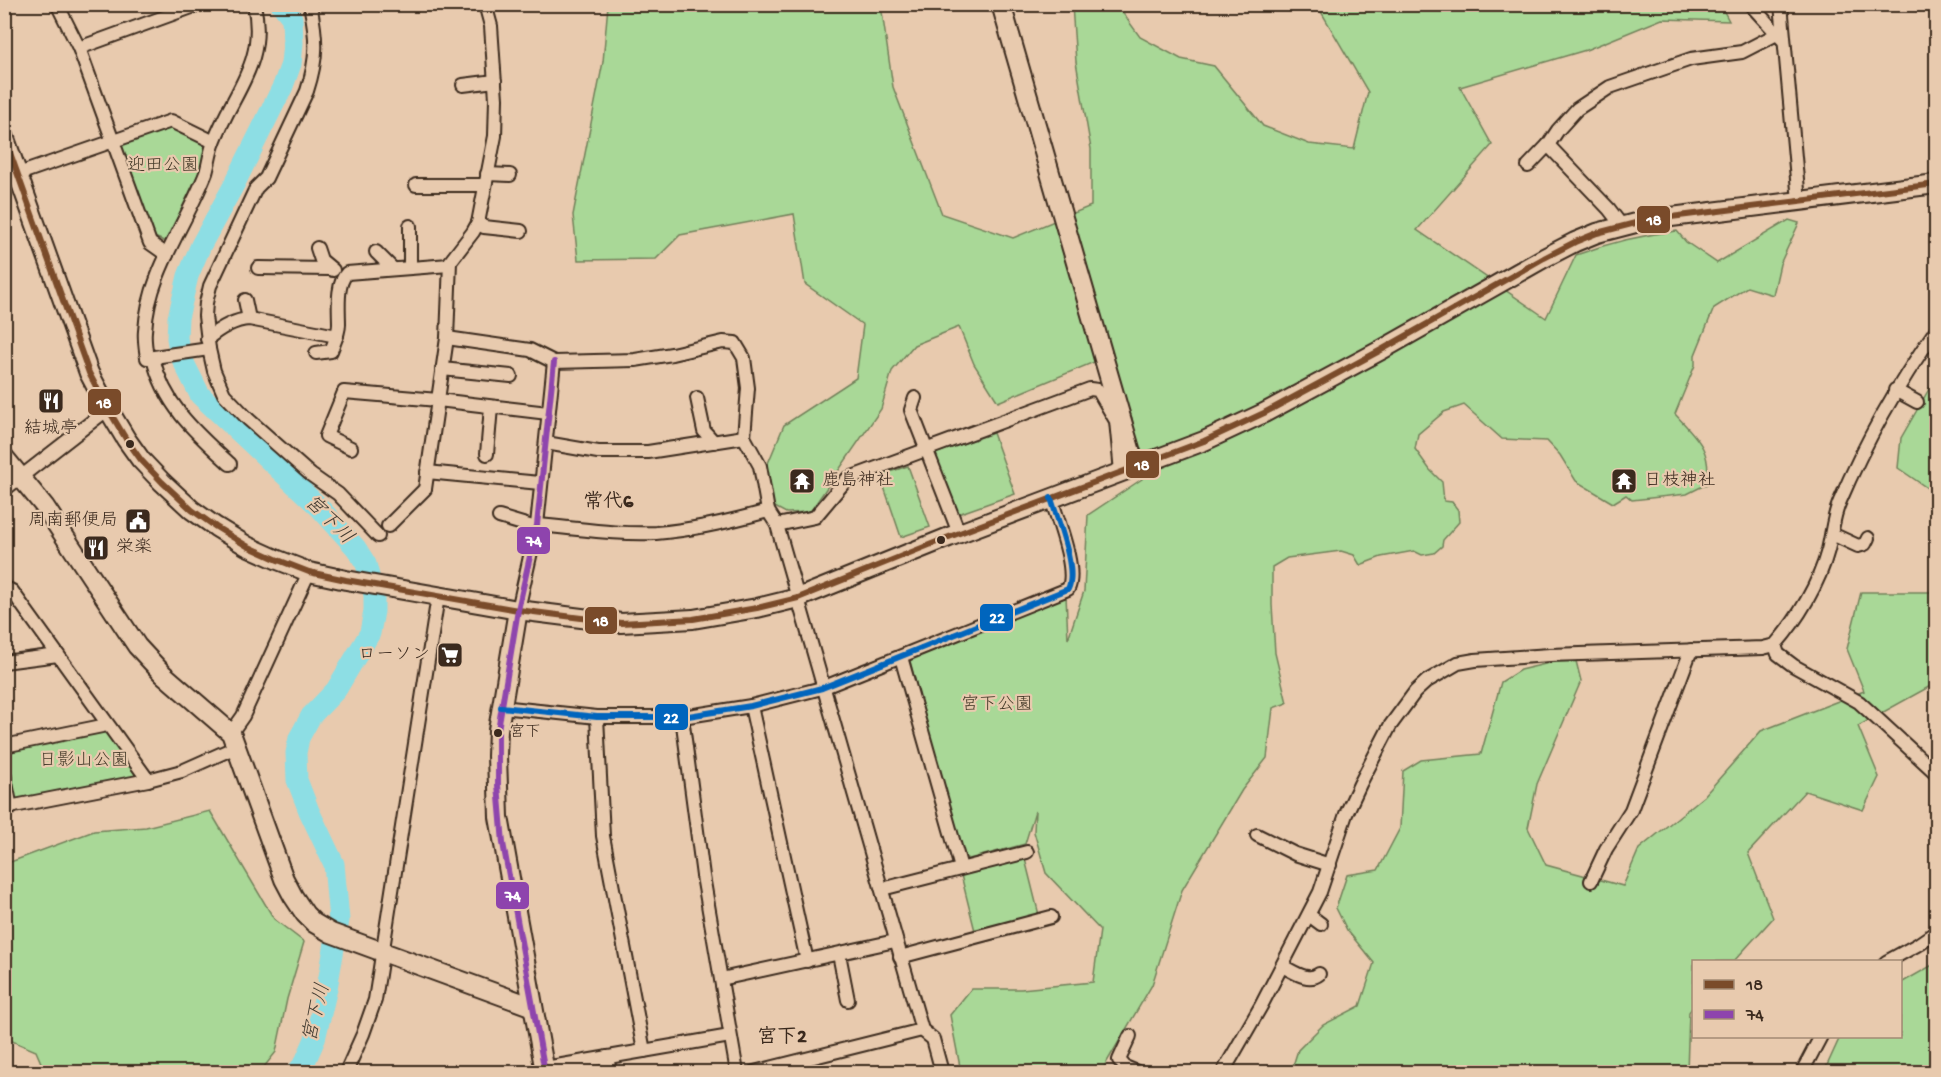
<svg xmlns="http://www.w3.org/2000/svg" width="1941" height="1077" font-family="'Gochi Hand','Klee One',sans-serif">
<rect width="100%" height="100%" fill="#e8caae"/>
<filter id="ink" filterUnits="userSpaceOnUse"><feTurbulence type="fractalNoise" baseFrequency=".0167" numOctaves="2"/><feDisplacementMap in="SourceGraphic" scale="12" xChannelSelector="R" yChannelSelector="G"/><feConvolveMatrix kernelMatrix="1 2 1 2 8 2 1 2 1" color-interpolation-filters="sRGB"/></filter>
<g filter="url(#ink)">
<g fill="#a9d897" stroke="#72815a" stroke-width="1.5">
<path d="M 1720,4 L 1729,21 L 1662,19 L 1586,50 L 1460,87 L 1492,145 L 1417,230 L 1546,318 L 1576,255 C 1611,242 1640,235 1677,231 L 1686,242 L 1717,263 L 1789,220 L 1799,223 L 1780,264 L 1773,295 L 1747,287 L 1714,308 L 1695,355 L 1695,365 L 1675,414 C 1697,438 1712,449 1707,484 L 1687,494 L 1632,500 L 1626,495 L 1613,503 L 1576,481 L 1560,455 L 1547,441 L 1502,439 L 1464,405 L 1444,412 L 1418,434 L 1415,449 L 1430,470 L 1442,482 L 1444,501 L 1452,502 L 1458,510 L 1459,522 L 1443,540 L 1442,546 L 1434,553 L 1422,555 L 1414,551 L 1381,557 L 1360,565 L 1354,555 L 1341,551 L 1287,558 L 1272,567 L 1272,605 L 1275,653 L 1287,703 L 1273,708 L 1267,758 L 1242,790 L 1182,890 L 1152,985 L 1101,1072 L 961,1072 L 950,1015 L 971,989 L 1021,989 L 1093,982 L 1100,930 L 1046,873 L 1034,832 L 1035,811 L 1025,844 L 969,859 L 961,856 L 910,661 L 914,657 L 1066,596 L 1068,639 L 1084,591 L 1088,515 L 1142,479 L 1132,418 L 1114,375 L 1094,362 L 998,402 L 974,364 L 959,327 L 914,345 L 892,371 L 881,409 L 810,512 L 786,513 L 773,506 L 766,468 L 784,425 L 856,378 L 863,325 L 805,284 L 794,214 L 680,235 L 656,259 L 578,260 L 573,215 L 603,62 L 608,5 L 881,5 L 893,87 L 942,214 L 1013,238 L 1091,206 L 1091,149 L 1076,62 L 1072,5 L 1117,5 L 1140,37 L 1181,59 L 1214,66 L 1263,126 L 1309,144 L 1354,149 L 1368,92 L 1319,8 L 1312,5 Z"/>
<polygon points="169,126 206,144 206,147 200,170 168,237 164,241 152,236 119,148 121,143"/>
<polygon points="1936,377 1936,494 1898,468 1901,438"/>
<polygon points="993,433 1015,494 958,514 934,454"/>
<polygon points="908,466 930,527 901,537 880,475"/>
<polygon points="1936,541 1936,683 1858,726 1879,777 1863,810 1805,791 1748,853 1773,918 1734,961 1694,962 1693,1007 1689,1012 1687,1072 1291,1072 1298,1050 1323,1025 1360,1006 1374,963 1347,930 1336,908 1347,875 1378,870 1400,828 1403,771 1421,760 1481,754 1501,682 1520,670 1575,657 1581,681 1537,784 1528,828 1546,865 1623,886 1639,849 1704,796 1761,731 1864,691 1847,649 1861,592 1933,592"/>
<polygon points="100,731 107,732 136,771 135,776 18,801 15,799 5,755 9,750"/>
<polygon points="210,811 274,919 304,942 287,999 276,1052 260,1072 45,1072 36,1051 5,1038 5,864 94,831 146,827"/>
<polygon points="1025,859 1039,915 975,931 961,875"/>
<polygon points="1936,963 1936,1072 1824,1072 1840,1037 1900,1036 1901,983"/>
</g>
<path fill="#8ddee4" stroke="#6c9695" stroke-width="1.5" d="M 332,846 C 339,867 342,885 337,906 L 340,911 L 340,924 L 329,918 L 332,882 L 325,847 Z"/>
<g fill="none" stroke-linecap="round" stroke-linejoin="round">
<polyline stroke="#6c9695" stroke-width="4" points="1936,4 1936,14"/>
<polyline stroke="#8ddee4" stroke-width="21" points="281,4 292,18 293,43 291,64 283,86 235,183 201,245 188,276 178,318 177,338 180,355 200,395 319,507 356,548 366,564 374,595 374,611 370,633 336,690 311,716 299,738 296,753 297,780 309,811 334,864 339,920 327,988 315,1039 304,1064 297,1072"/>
<defs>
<g id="street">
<polyline points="57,4 79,48 150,243 167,255"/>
<path d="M 310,4 C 317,39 318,57 307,91 L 266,178 L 256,188 L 210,286 L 206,303 L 205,316 L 209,349 L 214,371 L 224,394 L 248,419 L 311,475 L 338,494 L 378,536"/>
<polyline points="1750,4 1782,39"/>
<polyline points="1781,4 1799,201"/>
<polyline points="79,48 200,4"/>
<polyline points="463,85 495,81"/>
<polyline points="1548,145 1609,209 1622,226"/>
<polyline points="1528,166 1548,145 1558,130 1577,109 1610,87 1691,59 1742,52 1777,34"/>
<polyline points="487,174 510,175"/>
<polyline points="4,179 171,121 214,142"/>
<polyline points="416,185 485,185"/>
<polyline points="478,223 484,227 521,231"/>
<polyline points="410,226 410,268"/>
<polyline points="317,248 321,260 333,270"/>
<polyline points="376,252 393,269"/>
<polyline points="258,268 330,269"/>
<polyline points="245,300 249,319"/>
<polyline points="447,338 530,350 554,362 635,360 672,354 723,342 735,343 744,358 748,388 744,437 760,466 768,511 777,525 922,1030 933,1039 942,1072"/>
<path d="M 207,339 C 219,329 233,320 249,319 L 337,336"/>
<path d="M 209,349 L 147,358 C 146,350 144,340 145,331 C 148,273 186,225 206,173 C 209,163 210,152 214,142 C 233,91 267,64 254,4"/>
<path d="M 316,353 L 331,351 C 334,343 339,333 339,324 C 339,309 336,284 347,273 L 449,265"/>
<path d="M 153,358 C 164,405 195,432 230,464"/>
<polyline points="442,369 511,376"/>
<polyline points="1895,390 1917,402"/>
<polyline points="697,398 704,431 714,442"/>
<polyline points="915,398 911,410 959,533"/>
<polyline points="546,443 598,452 648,452 744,437"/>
<polyline points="351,448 326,436 344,392 438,400 548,413"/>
<polyline points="487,454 491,407"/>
<polyline points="427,472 540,483"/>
<polyline points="4,490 108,409"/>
<polyline points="499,517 536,528"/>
<path d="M 537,525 C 576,528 616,535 656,533 C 694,530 732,521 768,511"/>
<polyline points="777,525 815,517 847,479 1090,389 1098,390 1116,421 1121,472"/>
<polyline points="388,526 425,489 447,338 450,262 473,232 478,223 495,136 496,99 491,26 485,4"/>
<polyline points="1832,534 1858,546 1865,544 1868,538"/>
<polyline points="4,587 12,591 148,780"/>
<polyline points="518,610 537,525 554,362"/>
<polyline points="1775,645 1778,654 1794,666 1859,702 1936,773"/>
<polyline points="901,657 961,868"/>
<polyline points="4,662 58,655"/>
<polyline points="751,706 807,961"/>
<path d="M 501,707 L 597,717 L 682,717 L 751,706 L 822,688 L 1068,589 C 1078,570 1057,519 1051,498"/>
<polyline points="597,717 603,836 644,1051"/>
<polyline points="682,717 703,876 737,1072"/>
<polyline points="231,733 243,716 309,572"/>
<polyline points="4,748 9,745 107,725"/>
<polyline points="4,773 11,808"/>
<polyline points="4,808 148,780 182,771 236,747"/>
<polyline points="1257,835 1295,854 1330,865"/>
<polyline points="1591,881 1606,849 1631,810 1691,650"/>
<polyline points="882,889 1027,852"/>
<polyline points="1309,915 1321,924"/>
<polyline points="839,954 848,1000"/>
<polyline points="900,957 1051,917"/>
<polyline points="1886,962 1917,945 1936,932"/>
<path d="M 1282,966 C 1293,971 1308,983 1319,974"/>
<polyline points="721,979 895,941"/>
<polyline points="1130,1036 1119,1060 1125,1067 1137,1072"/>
<polyline points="607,1057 610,1072"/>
<polyline points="545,1068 730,1036"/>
<polyline points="346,1072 363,1034 375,1000 438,596"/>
<polyline points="754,1072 922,1030"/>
<path d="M 1223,1072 L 1261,1006 L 1320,892 L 1346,814 L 1360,784 L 1390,726 L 1415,692 L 1427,681 L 1458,663 L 1475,660 L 1550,655 L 1763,648 L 1775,645 C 1798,619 1819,584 1828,550 C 1832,534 1833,516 1840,501 C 1866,440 1898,384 1936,330"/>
<polyline points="1802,1072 1821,1036"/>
</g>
<g id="secondary">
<polyline points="1001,4 1135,466"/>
<polyline points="4,136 89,373 108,409 126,439 141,460 162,482 192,510 216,527 247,546 278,560 309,572 346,580 518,610 621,623 693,619 757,608 798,598 949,537 1204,441 1264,413 1383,349 1544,258 1575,242 1597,233 1647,220 1936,184"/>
<polyline points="4,457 45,507 137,646 163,674 231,733 284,879 293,896 305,914 314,923 331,933 533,1007"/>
<polyline points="518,610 498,730 497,756 499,817 545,1072"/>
</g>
</defs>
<use href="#street" stroke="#3b2a1e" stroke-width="16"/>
<use href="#secondary" stroke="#3b2a1e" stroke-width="22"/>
<use href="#street" stroke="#e8caae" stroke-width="12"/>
<use href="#secondary" stroke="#e8caae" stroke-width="18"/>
<defs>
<polyline id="bus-1" points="4,136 89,373 108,409 126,439 141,460 162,482 192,510 216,527 247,546 278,560 309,572 346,580 518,610 621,623 693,619 757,608 798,598 949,537 1204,441 1264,413 1383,349 1544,258 1575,242 1597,233 1647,220 1936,184"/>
<polyline id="bus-2" points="545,1072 503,843 498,785 498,730 518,610 537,525 554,362"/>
<path id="bus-3" d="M 501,707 L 597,717 L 682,717 L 751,706 L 822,688 L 1068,589 C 1078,570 1057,519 1051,498"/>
</defs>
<use href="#bus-1" stroke="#e8caae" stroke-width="10"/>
<use href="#bus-2" stroke="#e8caae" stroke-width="10"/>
<use href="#bus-3" stroke="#e8caae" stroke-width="10"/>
<use href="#bus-1" stroke="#7a4b2a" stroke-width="6"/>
<use href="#bus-2" stroke="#8e44ad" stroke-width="6"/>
<use href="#bus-3" stroke="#0065bd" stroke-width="6"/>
</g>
</g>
<defs>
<symbol id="restaurant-square" viewBox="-11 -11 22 22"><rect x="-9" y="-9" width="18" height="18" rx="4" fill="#3b2a1e" stroke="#e8caae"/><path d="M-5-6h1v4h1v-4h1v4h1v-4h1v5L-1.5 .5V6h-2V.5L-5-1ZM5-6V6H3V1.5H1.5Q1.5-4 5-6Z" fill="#fff"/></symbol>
<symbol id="temple-square" viewBox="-11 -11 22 22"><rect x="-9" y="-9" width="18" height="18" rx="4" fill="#3b2a1e" stroke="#e8caae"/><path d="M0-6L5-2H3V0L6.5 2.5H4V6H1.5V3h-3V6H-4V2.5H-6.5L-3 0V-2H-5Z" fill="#fff"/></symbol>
<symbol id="civic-square" viewBox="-11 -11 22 22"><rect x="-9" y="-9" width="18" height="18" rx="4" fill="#3b2a1e" stroke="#e8caae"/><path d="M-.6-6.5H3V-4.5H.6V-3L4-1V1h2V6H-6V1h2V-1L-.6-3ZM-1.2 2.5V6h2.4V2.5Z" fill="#fff"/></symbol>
<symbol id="supermarket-square" viewBox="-11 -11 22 22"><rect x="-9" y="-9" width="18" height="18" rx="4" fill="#3b2a1e" stroke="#e8caae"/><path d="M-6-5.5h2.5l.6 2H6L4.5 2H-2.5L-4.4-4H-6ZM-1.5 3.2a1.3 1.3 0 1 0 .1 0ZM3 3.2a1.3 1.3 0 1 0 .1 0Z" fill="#fff"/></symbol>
</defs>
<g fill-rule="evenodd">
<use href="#restaurant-square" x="36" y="386" width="30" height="30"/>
<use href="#temple-square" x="787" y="466" width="30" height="30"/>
<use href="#temple-square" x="1609" y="466" width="30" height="30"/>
<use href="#civic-square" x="123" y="506" width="30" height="30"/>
<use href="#restaurant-square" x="81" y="533" width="30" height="30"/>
<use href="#supermarket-square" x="435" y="640" width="30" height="30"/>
</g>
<g fill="#3b2a1e" stroke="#e8caae" stroke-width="2">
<circle cx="130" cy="444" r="5"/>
<circle cx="941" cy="540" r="5"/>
<circle cx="498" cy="733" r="5"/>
</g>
<g text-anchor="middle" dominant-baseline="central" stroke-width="4.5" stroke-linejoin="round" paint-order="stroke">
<g font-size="16" fill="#3b2a1e" stroke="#e8caae" text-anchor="start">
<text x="509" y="733">宮下</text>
</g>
<g font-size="18" fill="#463b2a" stroke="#e8caae">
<text x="163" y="166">迎田公園</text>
<text x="997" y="705">宮下公園</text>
<text x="84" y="761">日影山公園</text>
</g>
<g font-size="18" fill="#3b2a1e" stroke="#e8caae" text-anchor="start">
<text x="51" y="429" text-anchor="middle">結城亭</text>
<text x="822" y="481">鹿島神社</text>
<text x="1644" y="481">日枝神社</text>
<text x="118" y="521" text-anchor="end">周南郵便局</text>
<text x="116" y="548">栄楽</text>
<text x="430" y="655" text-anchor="end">ローソン</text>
</g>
<g font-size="20" font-weight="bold" fill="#3b2a1e" stroke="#e8caae">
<text x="608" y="503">常代6</text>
<text x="782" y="1038">宮下2</text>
</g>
<g font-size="20" font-style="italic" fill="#433c32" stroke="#e8caae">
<text transform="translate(328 521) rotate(45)">宮下川</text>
<text transform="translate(318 1013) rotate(-76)">宮下川</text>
</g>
</g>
<g stroke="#e8caae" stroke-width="2">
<rect x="1636" y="205" width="35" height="29" rx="6" fill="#7a4b2a"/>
<rect x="87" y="388" width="35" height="28" rx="6" fill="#7a4b2a"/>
<rect x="1125" y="450" width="35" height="29" rx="6" fill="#7a4b2a"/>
<rect x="516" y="526" width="35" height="29" rx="6" fill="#8e44ad"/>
<rect x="979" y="603" width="35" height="29" rx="6" fill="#0065bd"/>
<rect x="584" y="606" width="34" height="29" rx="6" fill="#7a4b2a"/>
<rect x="654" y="703" width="35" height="28" rx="6" fill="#0065bd"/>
<rect x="495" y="881" width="35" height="29" rx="6" fill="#8e44ad"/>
</g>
<g font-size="16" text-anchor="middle" font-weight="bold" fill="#fff">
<text x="1654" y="225">18</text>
<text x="104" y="408">18</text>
<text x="1142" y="470">18</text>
<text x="534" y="546">74</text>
<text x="997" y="623">22</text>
<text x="601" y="626">18</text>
<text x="671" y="723">22</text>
<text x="513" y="901">74</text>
</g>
<rect width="1941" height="1077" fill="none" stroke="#e8caae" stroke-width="24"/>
<rect x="12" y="12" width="1917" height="1053" fill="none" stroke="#3b2a1e" stroke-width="2" filter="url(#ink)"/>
<rect x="1692" y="960" width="210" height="78" fill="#e8caae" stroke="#a38a74" stroke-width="1.5"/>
<rect x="1704" y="980" width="30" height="9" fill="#7a4b2a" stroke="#a38a74" stroke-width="1.5"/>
<text x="1746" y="990" font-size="18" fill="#3b2a1e">18</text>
<rect x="1704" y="1010" width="30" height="9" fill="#8e44ad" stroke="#a38a74" stroke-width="1.5"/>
<text x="1746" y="1020" font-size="18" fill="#3b2a1e">74</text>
</svg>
